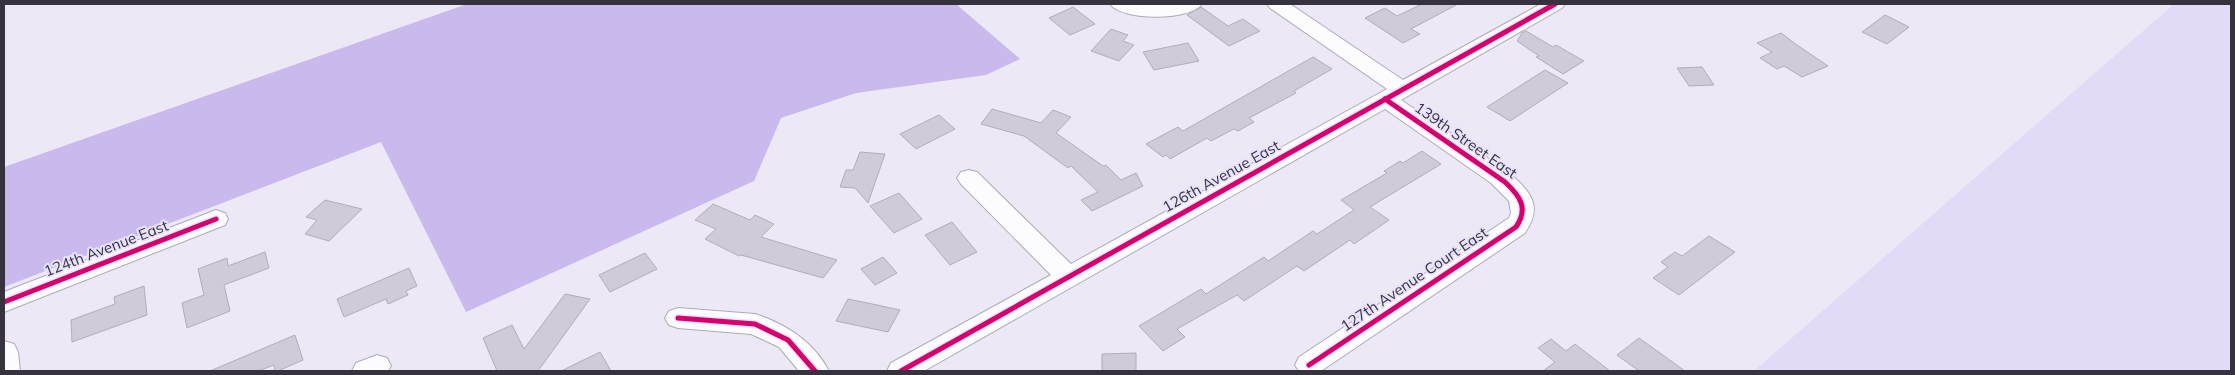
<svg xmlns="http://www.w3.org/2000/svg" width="2235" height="375" font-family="Mulish,sans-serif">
<rect width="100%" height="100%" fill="#ece8f5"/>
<polygon fill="#e2daf6" points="2174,4 2231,4 2231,371 1754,371"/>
<polygon fill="#c9b9ec" points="467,4 956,4 1020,59 986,75 856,93 781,118 754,181 466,312 381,142 4,287 4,167"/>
<g fill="#cfcbd7" stroke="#b1aeb8">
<polygon points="1422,4 1458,4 1411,29 1420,34 1403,43 1365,18 1385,8 1397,16"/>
<polygon points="1073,7 1095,24 1070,35 1049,18"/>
<polygon points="1201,7 1228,26 1243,19 1260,31 1229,46 1187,15"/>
<polygon points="1885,15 1909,27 1887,44 1862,32"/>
<polygon points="1111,29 1128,35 1123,41 1134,45 1119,61 1091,51"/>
<polygon points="1526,31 1553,47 1556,45 1584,61 1563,74 1536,57 1539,56 1517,41 1522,33"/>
<polygon points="1781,33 1797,45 1828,66 1802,77 1784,66 1777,69 1760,58 1772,52 1757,43"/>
<polygon points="1188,43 1199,61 1154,70 1143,52"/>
<polygon points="1313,57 1332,69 1294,91 1296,93 1249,118 1254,122 1238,131 1234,129 1211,141 1207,138 1170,159 1166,155 1163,157 1146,144 1178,127 1183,131"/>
<polygon points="1702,67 1714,85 1689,86 1677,68"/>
<polygon points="1545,70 1568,83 1510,121 1487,107"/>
<polygon points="992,109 1041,123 1053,110 1071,117 1056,133 1103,166 1106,165 1121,180 1136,173 1143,186 1092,211 1081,200 1098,192 1071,166 1068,168 1024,136 981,124"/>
<polygon points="939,115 955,129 916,149 900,134"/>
<polygon points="1422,151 1441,164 1370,207 1389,220 1354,244 1350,240 1304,271 1297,266 1244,301 1237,295 1177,329 1185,337 1163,351 1139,326 1201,289 1206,294 1264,257 1268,261 1313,231 1317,234 1354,210 1341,200 1387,173 1384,171 1400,161 1403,163"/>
<polygon points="860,152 885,154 868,203 855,188 840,187 846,170 853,170"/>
<polygon points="899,193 922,219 894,233 870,206"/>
<polygon points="325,200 362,209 329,241 305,234 317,220 306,217"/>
<polygon points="713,204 750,220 755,215 774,224 761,237 837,260 823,278 741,255 739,256 705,239 716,229 695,220"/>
<polygon points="952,222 977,252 950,265 925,235"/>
<polygon points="1709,236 1735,252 1679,295 1653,278 1668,267 1661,262 1675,252 1682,256"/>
<polygon points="265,252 269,268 224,285 230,311 187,328 182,303 204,295 198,269 227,258 228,266"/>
<polygon points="645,253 657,269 610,292 599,275"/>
<polygon points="883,257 897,273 875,285 861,269"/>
<polygon points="409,268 417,286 406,291 408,295 388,304 386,299 344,317 337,299"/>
<polygon points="144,286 147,315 72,342 71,320 115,304 114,297"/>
<polygon points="565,294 590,299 538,371 497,371 483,338 512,325 524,349"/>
<polygon points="848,299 877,305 900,310 888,332 836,321"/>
<polygon points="295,335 303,360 278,371 275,371 274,365 258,371 210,371"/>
<polygon points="1639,338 1685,371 1639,371 1617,355"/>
<polygon points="1551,339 1566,351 1575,344 1610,371 1543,371 1555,362 1538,348"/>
<polygon points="600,352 611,371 561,371"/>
<polygon points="1136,353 1136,371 1102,371 1102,354"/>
</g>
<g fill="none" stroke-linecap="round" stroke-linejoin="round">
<defs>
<g id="street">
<path d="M 1110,4 L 1202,4 C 1190,21 1122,21 1110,4 Z"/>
<path d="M 1267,4 L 1290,4 L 1403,80 L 1541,4 L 1565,4 L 1562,8 L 1401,100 L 1507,171 C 1530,191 1544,205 1525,233 L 1321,371 L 1299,371 L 1295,365 L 1299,357 L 1509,218 L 1511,213 L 1509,201 L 1491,183 L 1385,109 L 924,371 L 887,371 L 891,363 L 1051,275 L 961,184 L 957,178 L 961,172 L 969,170 L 977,172 L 1071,264 L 1387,89 L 1270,8 Z"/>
<polygon points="216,210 225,213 228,219 225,225 4,312 4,292"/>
<path d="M 678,308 L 755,314 C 786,324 813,341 829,371 L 799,371 L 779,347 L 751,334 L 678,328 L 669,325 L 665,318 L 669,311 Z"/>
<polygon points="4,341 14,344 18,352 20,371 4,371"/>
<polygon points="377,355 387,358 391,366 388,371 352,371 356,363"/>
</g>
</defs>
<use href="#street" stroke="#adaab5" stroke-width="2"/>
<use href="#street" fill="#fcfcfe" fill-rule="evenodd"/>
<defs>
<g id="cycleway">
<polyline points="4,302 216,219"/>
<polyline points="678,318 755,324 788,340 815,371"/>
<path d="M 1309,365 L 1516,227 C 1529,208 1520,196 1505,182 L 1385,99"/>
<polyline points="901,371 1555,4"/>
</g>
</defs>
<use href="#cycleway" stroke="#e9e2fb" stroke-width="8"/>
<use href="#cycleway" stroke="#d6006c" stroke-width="5"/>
</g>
<g text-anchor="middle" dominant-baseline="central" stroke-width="4" stroke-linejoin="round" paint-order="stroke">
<g font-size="15" fill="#36323e" stroke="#e9e2fb">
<text transform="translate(1466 140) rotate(35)">139th Street East</text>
<text transform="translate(1221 176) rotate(-29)">126th Avenue East</text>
<text transform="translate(106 248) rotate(-21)">124th Avenue East</text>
<text transform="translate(1414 279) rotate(-34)">127th Avenue Court East</text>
</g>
</g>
<rect width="2235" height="375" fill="none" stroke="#36323e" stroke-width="10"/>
</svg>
